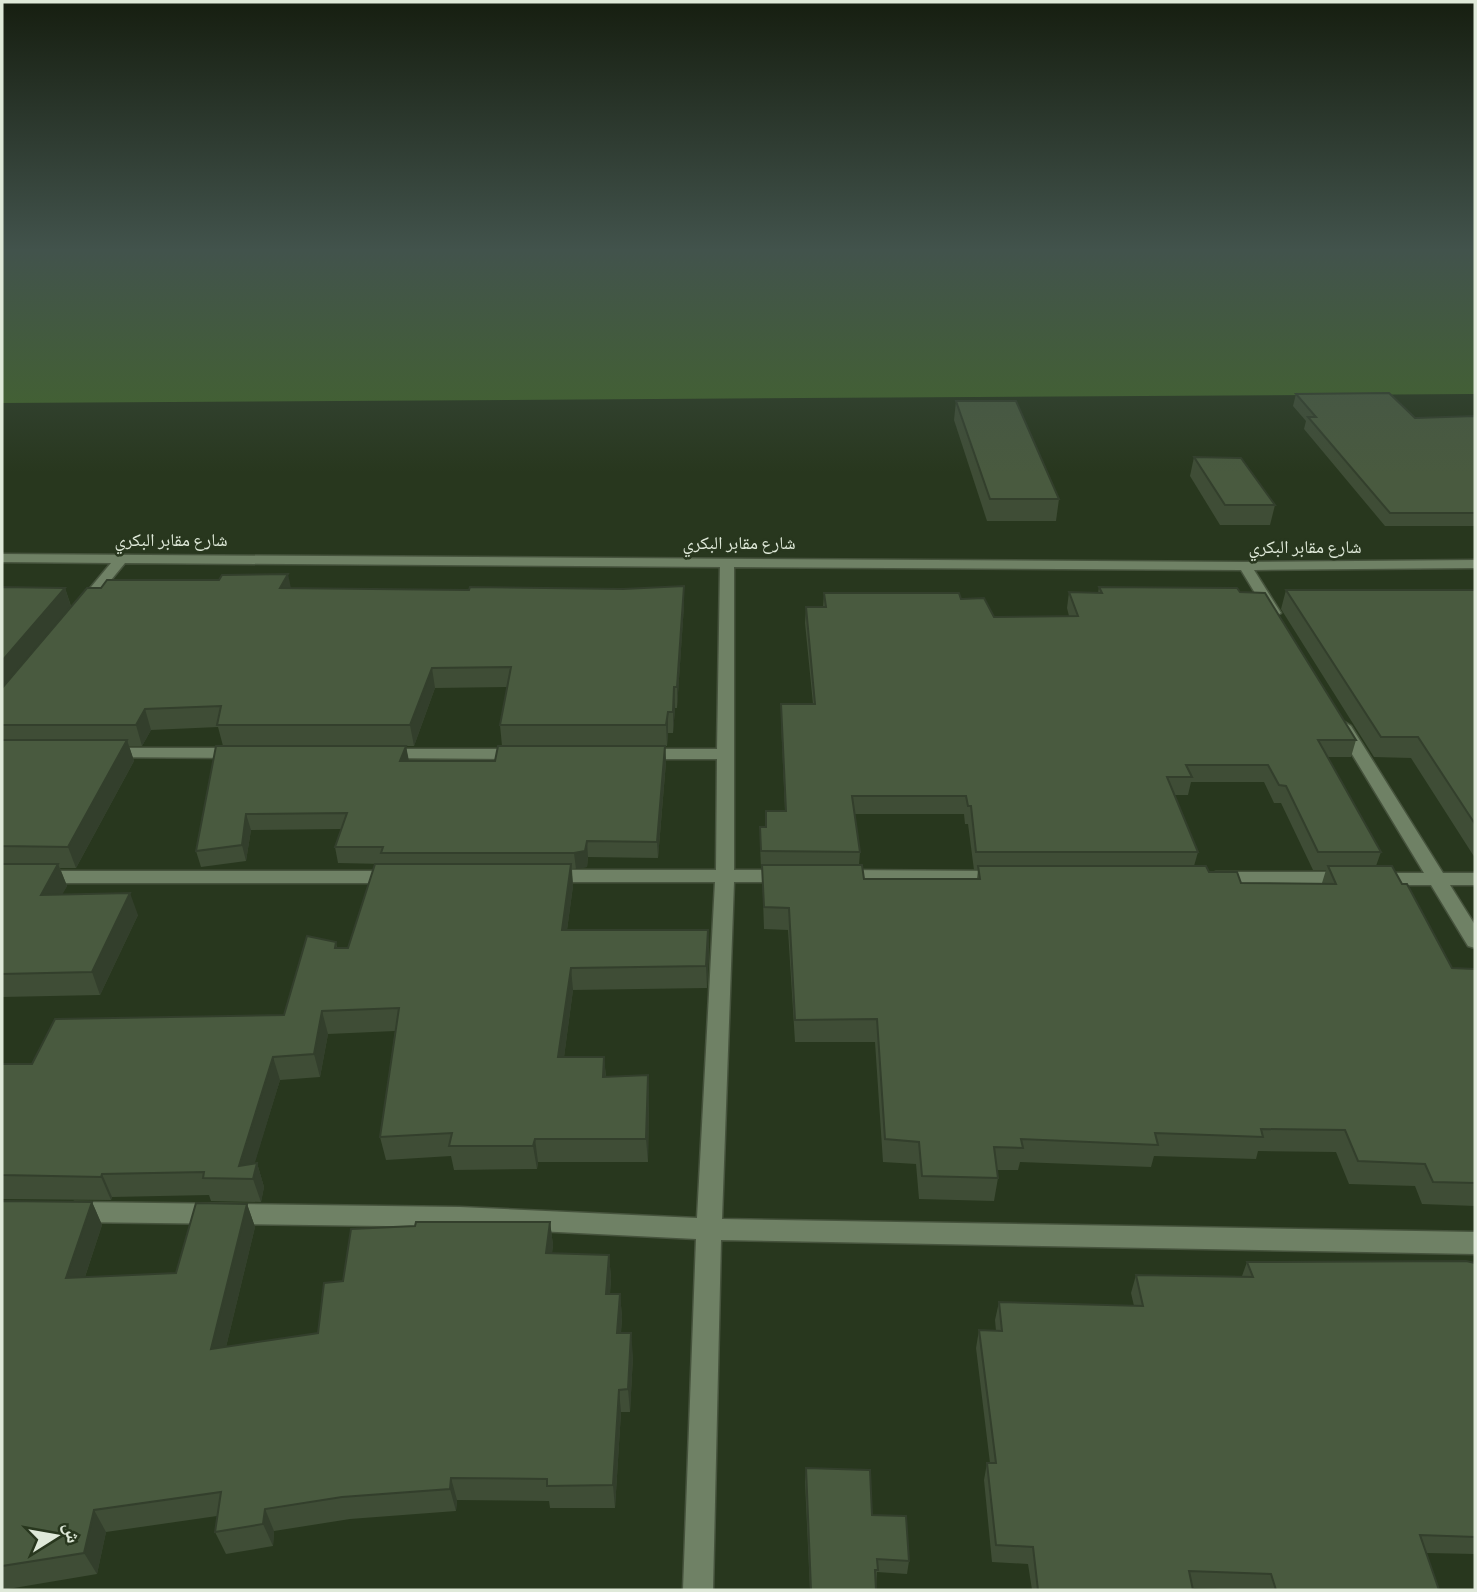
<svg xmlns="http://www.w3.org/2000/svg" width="1477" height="1592" font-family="Commissioner,'Noto Naskh Arabic',sans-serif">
<rect width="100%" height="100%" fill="#28371e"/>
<polygon fill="#43662a" points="2,250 1475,250 1475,394 2,403"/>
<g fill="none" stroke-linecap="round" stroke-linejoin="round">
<defs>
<g id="minor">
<polygon points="2,554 1245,562 1475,560 1475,568 1254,570 1281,613 1274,617 1269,616 1241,570 734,567 734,870 786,870 793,872 795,876 793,880 786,882 734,882 722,1219 1475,1232 1475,1254 721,1240 713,1590 683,1590 696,1239 460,1227 75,1222 66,1219 63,1212 66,1205 75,1202 460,1207 697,1218 715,882 551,882 544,880 542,876 544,872 551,870 716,870 717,759 641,759 633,754 641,749 717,749 720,567 125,563 88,608 83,609 76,605 111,563 2,562"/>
<polygon points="1343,721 1351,726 1443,873 1475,873 1475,885 1450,885 1475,925 1475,948 1468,946 1431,885 1377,885 1370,883 1368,879 1370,875 1377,873 1424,873 1335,726"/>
<polygon points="109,748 239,748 247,753 239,758 103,757 101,753 103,749"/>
<polygon points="386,749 519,749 527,754 519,759 380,758 378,754 380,750"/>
<polygon points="842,870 999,871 1006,873 1008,877 1006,881 999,883 835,880 833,876 835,872"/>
<polygon points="2,871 394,871 401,873 403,877 401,881 394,883 2,883"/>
<polygon points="1216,872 1346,872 1353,874 1355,878 1353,882 1346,884 1209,882 1207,878 1209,874"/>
</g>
</defs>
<use href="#minor" stroke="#46533d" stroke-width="3"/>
<use href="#minor" fill="#6f8165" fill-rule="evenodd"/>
</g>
<g fill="#3f4d36" fill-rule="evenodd">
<polygon points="1296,394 1415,418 1475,416 1475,526 1385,526 1304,429 1306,421 1293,406"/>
<polygon points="956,401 1059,499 1056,521 987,521 954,420"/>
<polygon points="1194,457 1275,505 1270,525 1220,525 1190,476"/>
<path d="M 684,586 L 684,605 L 677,708 L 675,708 L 673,733 L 668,733 L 667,746 L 665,746 L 666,762 L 658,858 L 588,857 L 587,867 L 572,869 L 573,886 L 567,930 L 708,930 L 709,952 L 707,988 L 573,990 L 564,1057 L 604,1057 L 606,1077 L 648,1075 L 649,1098 L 648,1162 L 538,1162 L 537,1169 L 454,1170 L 451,1156 L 386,1160 L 380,1137 L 395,1031 L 328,1034 L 320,1077 L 280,1080 L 254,1164 L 257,1163 L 264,1187 L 261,1202 L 211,1201 L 209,1195 L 112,1197 L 111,1200 L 2,1199 L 2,1064 L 32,1064 L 284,1015 L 336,942 L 337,948 L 348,948 L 384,864 L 338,863 L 335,847 L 341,829 L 251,830 L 246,861 L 201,867 L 196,851 L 223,746 L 218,727 L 151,730 L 142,746 L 129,746 L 134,761 L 76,868 L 60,868 L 67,886 L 62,894 L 138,915 L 100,995 L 2,997 L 2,587 L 65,588 L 71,606 L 291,588 L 469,590 L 623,589 ZM 507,687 L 500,725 L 502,746 L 495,761 L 408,761 L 406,746 L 414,746 L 435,688 Z"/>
<path d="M 1099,587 L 1240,592 L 1356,740 L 1351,757 L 1328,757 L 1381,852 L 1376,866 L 1402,884 L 1452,968 L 1475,969 L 1475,1206 L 1422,1204 L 1415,1186 L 1349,1184 L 1336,1152 L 1258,1151 L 1256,1159 L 1154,1156 L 1151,1167 L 1020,1162 L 1018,1170 L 997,1170 L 998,1178 L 994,1201 L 919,1199 L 916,1164 L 883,1162 L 875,1042 L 795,1042 L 788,930 L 764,929 L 762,869 L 761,869 L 760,845 L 760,827 L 766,827 L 785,811 L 781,720 L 781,704 L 813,704 L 805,623 L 806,607 L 823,607 L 824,593 L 961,599 L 994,617 L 1069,616 L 1067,608 L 1069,592 L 1098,593 ZM 1191,782 L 1264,782 L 1274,803 L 1281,803 L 1313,870 L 1326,870 L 1322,883 L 1241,883 L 1209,872 L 1194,866 L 1198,852 L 1174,795 L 1188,795 ZM 855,814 L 964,814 L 965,824 L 968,824 L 974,870 L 978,870 L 977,879 L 864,879 L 859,865 L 860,852 Z"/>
<polygon points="1286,590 1475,590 1475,858 1411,758 1374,757 1281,609"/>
<polygon points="2,1201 92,1202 102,1225 85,1277 176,1273 247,1204 255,1227 226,1347 318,1333 343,1281 550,1222 553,1245 552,1253 609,1255 611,1278 610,1294 620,1294 622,1317 621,1333 633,1356 630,1412 621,1412 615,1508 550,1508 549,1501 457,1500 456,1511 350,1519 274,1531 273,1546 226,1554 215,1532 217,1516 106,1532 97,1574 2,1590"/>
<polygon points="1247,1262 1475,1263 1475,1554 1426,1553 1439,1590 1249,1590 1193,1588 1193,1590 1032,1590 1028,1564 992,1562 984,1480 987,1463 990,1463 976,1348 979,1330 996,1331 995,1320 999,1302 1134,1306 1131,1293 1136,1275 1242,1276"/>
<polygon points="806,1468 872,1515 909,1561 907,1574 877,1572 876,1590 810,1590 805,1482"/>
</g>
<g fill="#333f2c">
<polygon points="288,574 292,593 280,588"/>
<polygon points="684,586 684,605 677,708 677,687"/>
<polygon points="65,588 71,607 2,690 2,661"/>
<polygon points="432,668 435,688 414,746 410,725"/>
<polygon points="674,687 675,708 673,733 673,712"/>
<polygon points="145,709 151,730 142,746 136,725"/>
<polygon points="668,712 668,733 667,746 666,725"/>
<polygon points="127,740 134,761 76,868 68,847"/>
<polygon points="406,746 409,761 400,761"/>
<polygon points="665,746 666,762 658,858 657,842"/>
<polygon points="246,814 251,830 246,861 242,845"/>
<polygon points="587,841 588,857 587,867 576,869 574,853"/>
<polygon points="58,864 67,886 50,917 41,895"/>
<polygon points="571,864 573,886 564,952 562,930"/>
<polygon points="130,893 138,915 100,995 92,972"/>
<polygon points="708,930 709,952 707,988 706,966"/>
<polygon points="571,968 573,990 561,1080 558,1057"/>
<polygon points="322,1011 328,1034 320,1077 314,1054"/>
<polygon points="273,1057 280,1080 250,1179 239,1166"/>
<polygon points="604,1057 606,1080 603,1077"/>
<polygon points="648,1075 649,1098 648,1162 646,1139"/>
<polygon points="535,1139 538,1162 537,1169 533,1146"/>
<polygon points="257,1163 264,1187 261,1202 253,1179"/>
<polygon points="102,1174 112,1197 111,1200 101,1177"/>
<polygon points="92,1202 102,1225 77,1301 66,1278"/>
<polygon points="247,1204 255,1227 220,1372 211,1349"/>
<polygon points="550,1222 553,1245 549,1276 546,1253"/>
<polygon points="609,1255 611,1278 608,1317 606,1294"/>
<polygon points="620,1294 622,1317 619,1356 617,1333"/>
<polygon points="631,1333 633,1356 630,1412 628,1389"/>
<polygon points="619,1390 621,1412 615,1508 613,1485"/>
<polygon points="451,1478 457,1500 456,1511 450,1489"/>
<polygon points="265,1509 274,1531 273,1546 263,1524"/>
<polygon points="94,1510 106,1532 97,1574 84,1553"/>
</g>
<g fill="#495a3f" stroke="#333f2c" stroke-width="2">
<polygon points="1389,393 1415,418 1475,416 1475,513 1390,513 1308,417 1316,417 1296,394"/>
<polygon points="956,401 1016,401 1059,499 990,499"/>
<polygon points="1194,457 1241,458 1275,505 1225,505"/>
<polygon points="288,574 280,588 469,590 470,587 623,589 684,586 677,687 674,687 673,712 668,712 666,725 500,725 511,667 432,668 410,725 217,725 221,706 145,709 136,725 2,725 2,688 87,588 101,588 107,580 219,580 222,575"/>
<polygon points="2,587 65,588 2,661"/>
<polygon points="1099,587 1237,588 1240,592 1265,593 1356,740 1318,740 1381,852 1318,852 1286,786 1279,785 1268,765 1186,765 1192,777 1167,777 1198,852 976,852 971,806 968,806 966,796 852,796 860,852 761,851 760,827 766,827 766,811 786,811 781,704 815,704 806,607 826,607 824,593 959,593 961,599 984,598 994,617 1078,616 1069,592 1102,593"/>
<polygon points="1286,590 1475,590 1475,824 1418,737 1381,737"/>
<polygon points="2,740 127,740 68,847 2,846"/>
<polygon points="216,746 406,746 400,761 495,761 498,746 665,746 657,842 587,841 585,851 574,853 381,853 383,847 335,847 347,813 246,814 242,845 196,851"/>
<polygon points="2,864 58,864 41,895 130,893 92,972 2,974"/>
<polygon points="375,864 571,864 562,930 708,930 706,966 571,968 558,1057 604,1057 603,1077 648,1075 646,1139 535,1139 533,1146 449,1146 452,1133 380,1137 399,1008 322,1011 314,1054 273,1057 239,1166 257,1163 253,1179 203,1178 204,1172 102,1174 101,1177 2,1175 2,1064 32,1064 55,1019 284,1015 307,936 336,942 335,948 348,948"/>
<polygon points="762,865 862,865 864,879 980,879 978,866 1206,866 1209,872 1237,872 1241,883 1336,884 1328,866 1392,866 1402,884 1407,884 1452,968 1475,969 1475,1183 1433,1182 1425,1164 1358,1161 1345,1130 1261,1129 1263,1137 1155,1133 1158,1145 1021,1139 1023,1148 994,1147 998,1178 922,1176 919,1142 885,1139 877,1019 795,1020 789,908 764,907"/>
<polygon points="2,1201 92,1202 66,1278 176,1273 196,1203 247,1204 211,1349 318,1333 324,1283 343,1281 351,1229 415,1226 416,1222 550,1222 546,1253 609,1255 606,1294 620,1294 617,1333 631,1333 628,1389 619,1390 613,1485 547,1486 547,1479 451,1478 450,1489 342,1497 265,1509 263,1524 215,1532 221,1492 94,1510 84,1553 2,1566"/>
<polygon points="1466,1261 1475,1263 1475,1537 1420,1535 1439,1590 1276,1590 1271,1574 1189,1571 1193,1590 1038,1590 1033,1547 996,1545 987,1463 996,1463 979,1330 1002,1331 999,1302 1143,1306 1136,1275 1253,1277 1247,1262"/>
<polygon points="806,1468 870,1470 872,1515 906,1516 909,1561 877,1559 878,1570 875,1570 876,1590 811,1590"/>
</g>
<linearGradient id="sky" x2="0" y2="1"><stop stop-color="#161e10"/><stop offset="0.53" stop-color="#42534c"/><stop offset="1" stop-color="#42534c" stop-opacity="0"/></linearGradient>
<rect width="1477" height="473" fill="url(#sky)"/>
<g text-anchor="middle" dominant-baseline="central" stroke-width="5" stroke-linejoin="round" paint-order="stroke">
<g font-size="18" fill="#dfe9d9" stroke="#28371e">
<text x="171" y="539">شارع مقابر البكري</text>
<text x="739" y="542">شارع مقابر البكري</text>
<text x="1305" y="546">شارع مقابر البكري</text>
</g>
</g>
<rect width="1477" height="1592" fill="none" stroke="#dfe9d9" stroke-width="7"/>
<g transform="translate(56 1536) rotate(79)" stroke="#28371e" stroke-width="5" paint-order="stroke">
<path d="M0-5L12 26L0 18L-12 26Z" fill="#dfe9d9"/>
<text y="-10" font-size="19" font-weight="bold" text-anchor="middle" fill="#dfe9d9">ش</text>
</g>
</svg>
